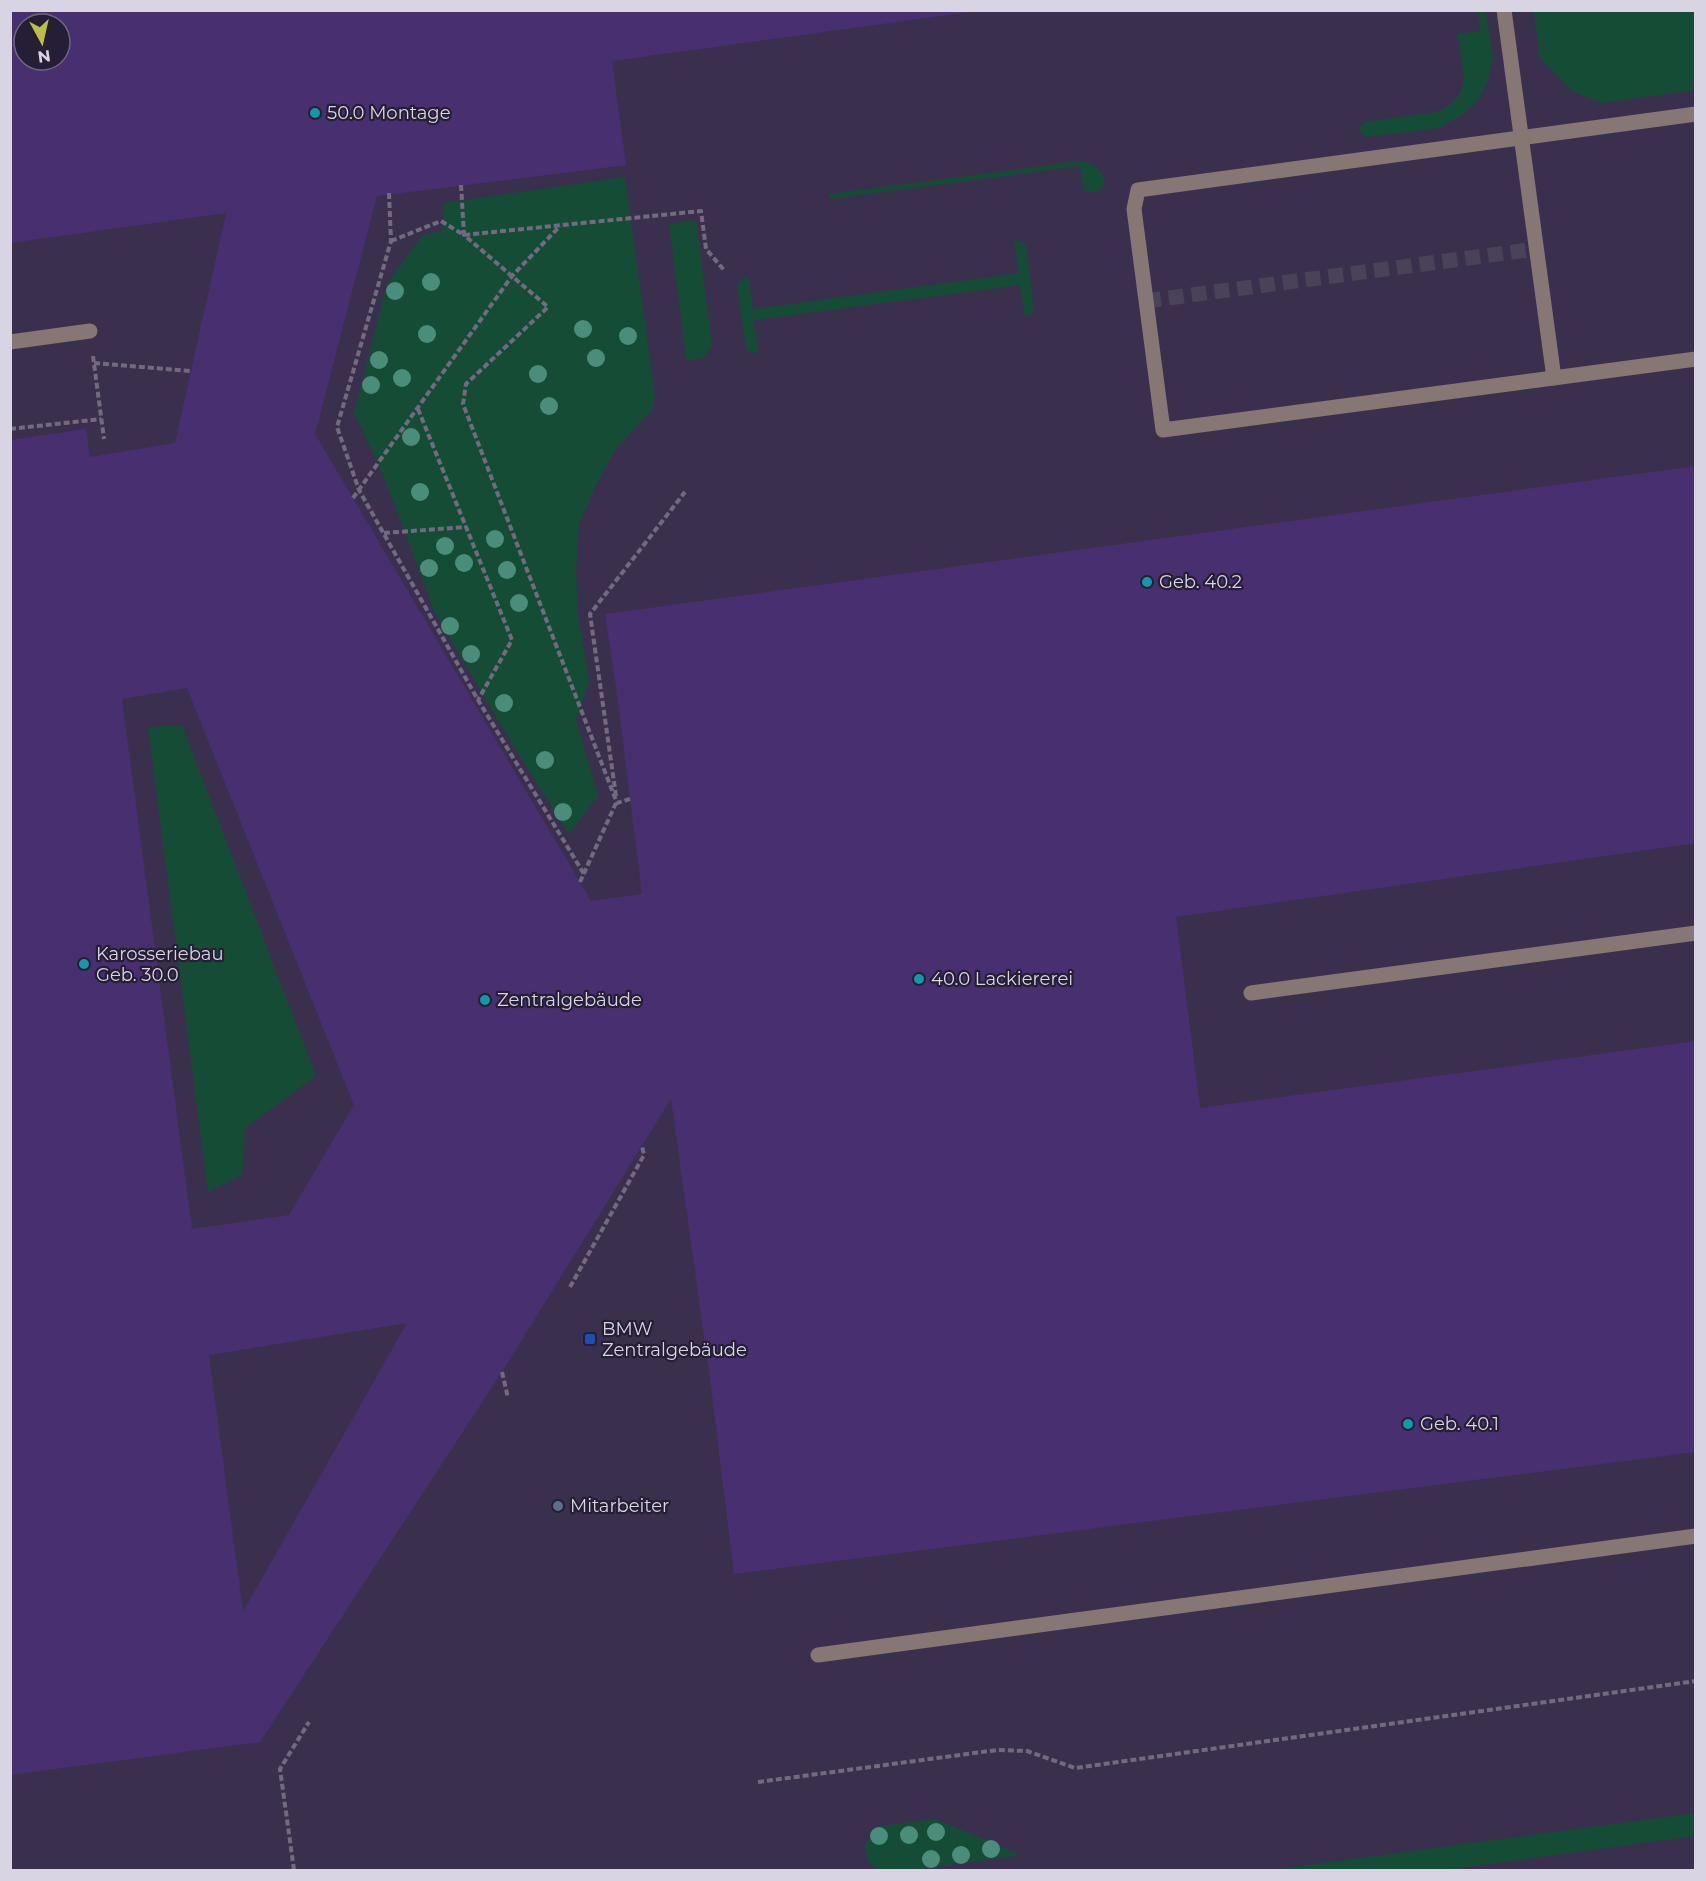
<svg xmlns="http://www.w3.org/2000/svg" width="1706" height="1881" font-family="Montserrat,sans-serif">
<rect width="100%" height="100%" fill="#302840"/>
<path fill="#3a304e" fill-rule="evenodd" d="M 11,11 L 1695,11 L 1695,1870 L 11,1870 ZM 24,24 L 60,24 L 60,60 L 24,60 Z"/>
<g fill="#154c36">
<polygon points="1478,11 1486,11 1493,58 1488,80 1478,100 1461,116 1439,128 1365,137 1358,129 1364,122 1437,112 1451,104 1461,92 1464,78 1458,34 1480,31"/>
<polygon points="1534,11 1695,11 1695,90 1601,103 1572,91 1540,58"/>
<path d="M 1081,161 C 1112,167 1111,197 1084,191 L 1080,166 L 830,199 L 829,194 Z"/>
<polygon points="625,177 655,397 652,409 614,452 595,487 579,524 576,570 578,616 589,682 576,720 598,796 569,834 512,744 435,613 383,474 354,413 387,283 422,236 442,230 444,203"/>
<polygon points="696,220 712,346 703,358 689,360 686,357 669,224"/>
<polygon points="1014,240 1020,241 1026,245 1034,311 1031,315 1025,316 1020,285 754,320 758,352 751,353 746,348 737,285 742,279 748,277 753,309 1019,273"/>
<polygon points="182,725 316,1076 245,1128 242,1175 208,1192 148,727"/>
<polygon points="1695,1813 1695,1836 1446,1870 1271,1870"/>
<polygon points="936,1819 1021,1855 914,1870 879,1870 868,1861 865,1845 879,1826"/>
</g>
<path fill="#482f70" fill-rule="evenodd" d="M 10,10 L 984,10 L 612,61 L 626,165 L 377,196 L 315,434 L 591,901 L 642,894 L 616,686 L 605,614 L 1696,466 L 1696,843 L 1176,917 L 1200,1108 L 1696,1041 L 1696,1452 L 734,1574 L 711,1386 L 671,1099 L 502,1372 L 260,1742 L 10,1775 L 10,440 L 86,429 L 90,457 L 175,443 L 226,213 L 10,243 ZM 24,24 L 60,24 L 60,60 L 24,60 ZM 187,688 L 354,1105 L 289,1215 L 192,1229 L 122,699 ZM 407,1323 L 243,1612 L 209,1355 Z"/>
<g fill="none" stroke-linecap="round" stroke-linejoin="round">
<polyline stroke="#494258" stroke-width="15" stroke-dasharray="15 8" stroke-linecap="butt" points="1146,301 1536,249"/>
<g stroke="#726b80" stroke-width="4" stroke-dasharray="6 3" stroke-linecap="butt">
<polyline points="461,185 464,235 548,307 466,384 463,404 617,803 630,799"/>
<polyline points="389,193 391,241 337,427 359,490 478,700 584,874"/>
<polyline points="391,241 441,221 464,235 701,211 706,249 724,270"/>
<polyline points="93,356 104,439"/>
<polyline points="94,363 191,371"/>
<polyline points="418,409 512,640 478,700"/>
<polyline points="10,429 101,419"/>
<polyline points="353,498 512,276 560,226"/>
<polyline points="384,533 466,527"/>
<polyline points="616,796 590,614 685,492"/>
<polyline points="580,882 616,803"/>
<polyline points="570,1287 644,1155 642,1146"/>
<polyline points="502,1372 508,1398"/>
<polyline points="758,1782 997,1750 1027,1751 1075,1768 1696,1681"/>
<polyline points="294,1870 280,1769 309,1722"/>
</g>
<g stroke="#867674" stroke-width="15">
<polyline points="1504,10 1554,378"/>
<polyline points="1696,114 1138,190 1134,209 1163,430 1696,359"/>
<polyline points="10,342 90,331"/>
<polyline points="1251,993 1696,933"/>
<polyline points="818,1655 1696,1536"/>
</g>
</g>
<g fill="#498d7a">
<circle cx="431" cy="282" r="9"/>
<circle cx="395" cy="291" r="9"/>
<circle cx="583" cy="329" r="9"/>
<circle cx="427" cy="334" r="9"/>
<circle cx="628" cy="336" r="9"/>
<circle cx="596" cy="358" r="9"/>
<circle cx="379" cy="360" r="9"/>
<circle cx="538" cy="374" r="9"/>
<circle cx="402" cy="378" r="9"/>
<circle cx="371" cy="385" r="9"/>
<circle cx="549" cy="406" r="9"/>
<circle cx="411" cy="437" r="9"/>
<circle cx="420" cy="492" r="9"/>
<circle cx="495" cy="539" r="9"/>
<circle cx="445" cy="546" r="9"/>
<circle cx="464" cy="563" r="9"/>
<circle cx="429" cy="568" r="9"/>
<circle cx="507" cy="570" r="9"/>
<circle cx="519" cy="603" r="9"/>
<circle cx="450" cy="626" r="9"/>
<circle cx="471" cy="654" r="9"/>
<circle cx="504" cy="703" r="9"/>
<circle cx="545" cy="760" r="9"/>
<circle cx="563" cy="812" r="9"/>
<circle cx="936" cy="1832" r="9"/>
<circle cx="909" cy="1835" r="9"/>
<circle cx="879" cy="1836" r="9"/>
<circle cx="991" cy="1849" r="9"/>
<circle cx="961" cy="1855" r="9"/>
<circle cx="931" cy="1859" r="9"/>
</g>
<g fill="#0f9aa8" stroke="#261e35" stroke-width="2">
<circle cx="315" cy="113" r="6"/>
<circle cx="1147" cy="582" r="6"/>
<circle cx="84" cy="964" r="6"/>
<circle cx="919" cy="979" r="6"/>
<circle cx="485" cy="1000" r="6"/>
<circle cx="1408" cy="1424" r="6"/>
</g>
<rect fill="#1a4fb4" stroke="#261e35" stroke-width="2" x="584" y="1333" width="12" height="12" rx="3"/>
<circle fill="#5c6f8a" stroke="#261e35" stroke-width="2" cx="558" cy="1506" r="6"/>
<g text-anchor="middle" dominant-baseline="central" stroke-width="4.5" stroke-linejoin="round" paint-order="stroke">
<g font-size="18" fill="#d8d4e3" stroke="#261e35" text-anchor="start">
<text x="327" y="113">50.0 Montage</text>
<text x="1159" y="582">Geb. 40.2</text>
<text x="96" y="954">Karosseriebau<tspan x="96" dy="21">Geb. 30.0</tspan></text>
<text x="931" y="979">40.0 Lackiererei</text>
<text x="497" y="1000">Zentralgebäude</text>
<text x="602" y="1329">BMW<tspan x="602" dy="21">Zentralgebäude</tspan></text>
<text x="1420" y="1424">Geb. 40.1</text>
<text x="570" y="1506">Mitarbeiter</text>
</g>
</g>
<rect width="1706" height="1881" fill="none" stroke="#d8d4e3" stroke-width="24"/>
<g transform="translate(42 42) rotate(172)"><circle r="28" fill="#261e35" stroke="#6d677b" stroke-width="1.5"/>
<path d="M0-4.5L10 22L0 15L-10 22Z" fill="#bbc044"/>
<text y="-9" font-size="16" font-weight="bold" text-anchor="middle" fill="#d8d4e3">N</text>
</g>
</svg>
